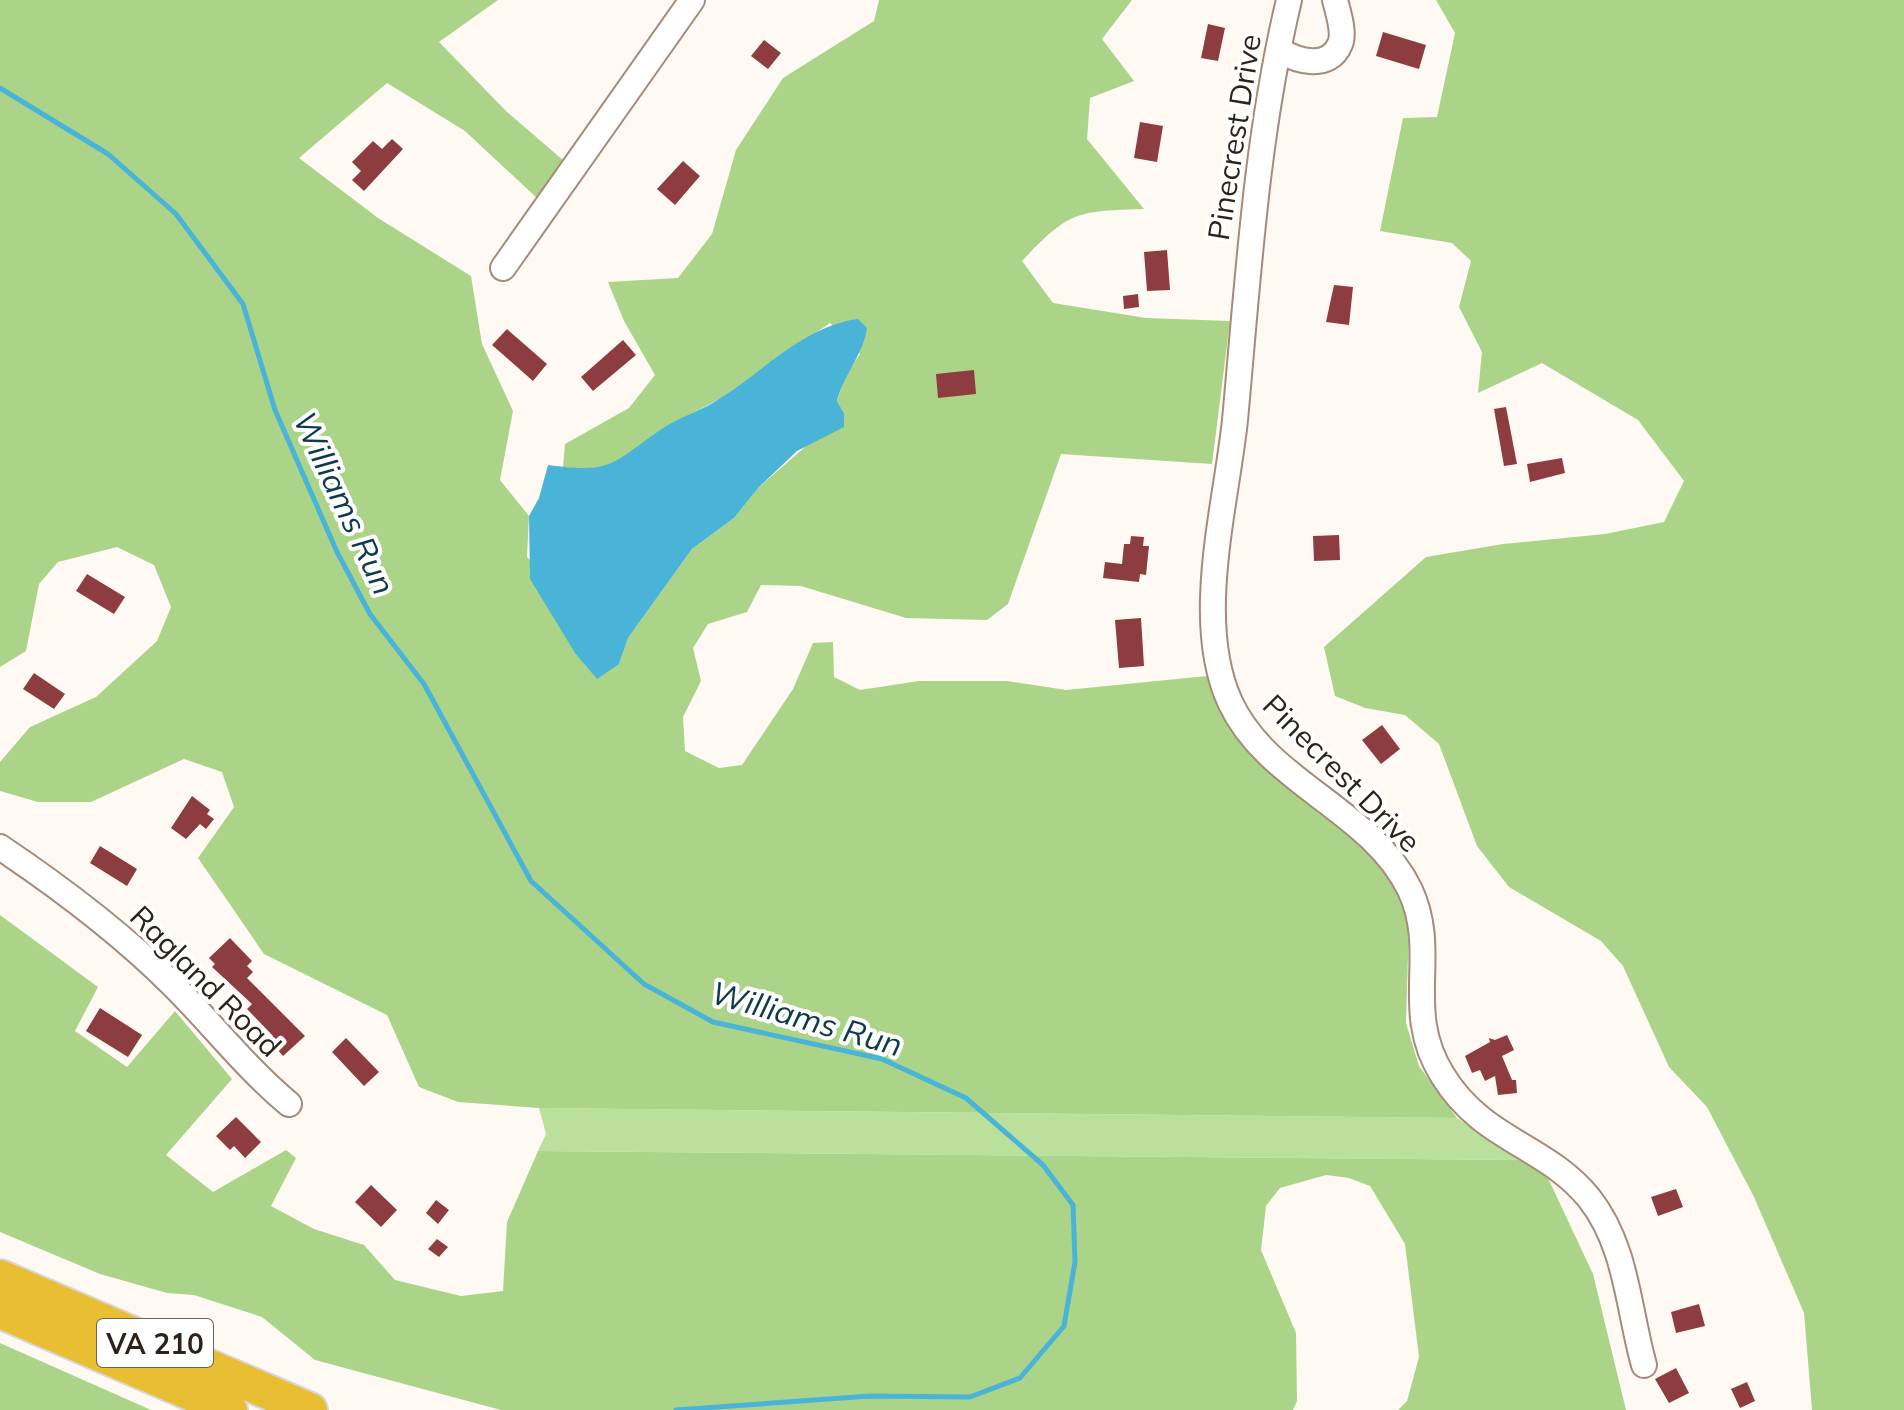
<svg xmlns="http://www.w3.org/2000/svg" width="1904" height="1410" font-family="Mulish,sans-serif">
<rect width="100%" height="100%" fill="#fff9f4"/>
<polygon fill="#bae09b" points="539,1108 1457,1118 1519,1160 538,1151 546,1134"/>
<g fill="#abd488">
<path d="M 0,0 L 498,0 L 439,42 L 507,112 L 564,161 L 538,199 L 465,131 L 387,83 L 299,158 L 378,218 L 471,276 L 482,344 L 513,411 L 500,480 L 529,516 L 527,557 L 619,664 L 628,638 L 692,549 L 734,518 L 759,487 L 844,413 L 837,401 L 845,376 L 860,354 L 830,323 L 721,398 L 661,430 L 617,463 L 591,470 L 563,467 L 565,444 L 629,408 L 655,375 L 624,321 L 608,282 L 678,278 L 712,234 L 736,150 L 783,78 L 874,21 L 879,0 L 1132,0 L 1102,39 L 1134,81 L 1090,98 L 1087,139 L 1144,209 C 1077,211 1069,211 1022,261 L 1053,303 L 1146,318 L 1230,321 L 1212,464 L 1061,454 L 1008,604 L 987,620 L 906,618 L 801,586 L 761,585 L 747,612 L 708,624 L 693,648 L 701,681 L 683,717 L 685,751 L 719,768 L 742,765 L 793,689 L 813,643 L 833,642 L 834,677 L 860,690 L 919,681 L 1007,681 L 1066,690 L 1207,676 L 1234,729 L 1355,840 L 1392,880 L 1409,922 L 1406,1023 L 1419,1066 L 1457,1118 L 539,1108 L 458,1102 L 419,1087 L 387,1015 L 264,954 L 198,858 L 234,807 L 222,772 L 184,759 L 91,802 L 38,802 L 0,791 L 0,762 L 30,727 L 96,697 L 157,641 L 171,607 L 154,565 L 117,547 L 58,562 L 39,584 L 26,651 L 0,667 Z"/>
<polygon points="1436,0 1904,0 1904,1410 1812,1410 1804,1313 1754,1197 1707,1107 1669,1067 1623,966 1601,941 1509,887 1477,846 1439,744 1405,715 1365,708 1335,696 1324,647 1426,557 1503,544 1605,534 1664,522 1684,481 1638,420 1542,363 1478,393 1482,352 1459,307 1471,261 1452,243 1380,231 1403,118 1437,117 1455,33"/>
<polygon points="0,915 98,987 75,1031 127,1067 175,1011 232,1079 166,1155 213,1192 286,1150 296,1158 271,1206 314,1229 364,1245 395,1280 461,1296 503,1291 507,1222 538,1151 1519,1160 1547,1176 1593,1274 1626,1410 1398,1410 1407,1401 1419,1357 1405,1244 1370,1186 1349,1178 1326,1175 1280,1188 1266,1206 1261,1250 1296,1333 1297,1401 1293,1410 501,1410 315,1360 262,1317 194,1295 167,1293 100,1274 0,1232"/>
<polygon points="0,1343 151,1410 0,1410"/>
</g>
<path fill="#4ab3d8" d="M 858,319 L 867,328 C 863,355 844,374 837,401 L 844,413 L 844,427 L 797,451 L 759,487 L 734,518 L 692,549 L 628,638 L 619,664 L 597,679 L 575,653 L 530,579 L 529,516 L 539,498 L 548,465 C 614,474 612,463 663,428 C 682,416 704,410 722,397 C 766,369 805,326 858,319 Z"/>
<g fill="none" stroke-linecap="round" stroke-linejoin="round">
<polyline stroke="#4ab3d8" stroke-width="5" points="0,88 108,154 176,214 243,304 275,410 337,552 370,614 424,684 531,881 644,984 713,1022 882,1059 966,1098 1043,1165 1073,1205 1075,1262 1064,1326 1020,1378 970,1397 870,1396 676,1410"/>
</g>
<g fill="#8d3c3f">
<polygon points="1208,24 1225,28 1218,61 1201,58"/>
<polygon points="1383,32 1426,45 1419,69 1376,56"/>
<polygon points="764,40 781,53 768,69 751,56"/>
<polygon points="1140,122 1163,126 1157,162 1134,158"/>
<polygon points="392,139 403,149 364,191 352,180 361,171 352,162 373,141 382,149"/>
<polygon points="683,161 700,176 675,205 657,189"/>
<polygon points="1167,250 1170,290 1147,291 1144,252"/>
<polygon points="1334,285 1353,287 1349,325 1326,322"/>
<polygon points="1138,294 1139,307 1124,309 1123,296"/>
<polygon points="507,329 547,364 533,381 492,345"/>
<polygon points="623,340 636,355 593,391 581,377"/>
<polygon points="974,370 976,394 938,398 936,374"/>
<polygon points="1506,407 1517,464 1504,466 1494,409"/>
<polygon points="1562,458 1565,473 1530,482 1527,464"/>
<polygon points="1339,535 1340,560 1314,561 1313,536"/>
<polygon points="1131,536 1144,537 1143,546 1149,546 1146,575 1140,574 1139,582 1103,578 1105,562 1122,564 1124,544 1130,544"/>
<polygon points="87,574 125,597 114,614 76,591"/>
<polygon points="1141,618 1144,666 1119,668 1115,620"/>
<polygon points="34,673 65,694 54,709 23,689"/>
<polygon points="1382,725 1400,749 1381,764 1362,740"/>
<polygon points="192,796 210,810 207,814 214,819 206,829 200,824 186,839 171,828"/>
<polygon points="100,846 137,869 127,886 90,863"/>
<polygon points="230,938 252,961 247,966 253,972 247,978 305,1036 283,1056 269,1040 273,1036 247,1009 252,1004 212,967 215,964 209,958"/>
<polygon points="100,1008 142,1035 128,1057 86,1031"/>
<polygon points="1507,1035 1514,1050 1502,1056 1512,1080 1516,1080 1517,1093 1498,1095 1495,1076 1485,1081 1480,1070 1472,1073 1465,1056 1490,1042 1489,1038 1495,1040"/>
<polygon points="346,1038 379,1072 364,1086 332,1052"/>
<polygon points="236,1117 261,1142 245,1158 234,1146 230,1150 216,1136"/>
<polygon points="371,1185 397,1210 381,1227 355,1202"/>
<polygon points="1676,1189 1683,1207 1658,1216 1651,1197"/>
<polygon points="436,1200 449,1210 438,1224 426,1213"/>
<polygon points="437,1239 448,1247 439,1257 428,1249"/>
<polygon points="1699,1304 1705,1326 1676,1333 1671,1312"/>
<polygon points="1676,1368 1689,1393 1669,1403 1655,1379"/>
<polygon points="1747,1382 1755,1401 1740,1408 1731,1389"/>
</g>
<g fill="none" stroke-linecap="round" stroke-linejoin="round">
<defs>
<g id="minor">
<path d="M 1289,0 C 1256,138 1248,280 1235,420 C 1226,506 1193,621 1230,702 C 1268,784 1371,809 1410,890 C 1440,954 1401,1010 1443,1076 C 1483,1141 1546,1145 1589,1198 C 1627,1246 1628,1308 1644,1365"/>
<path d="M 1279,50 C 1297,61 1329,71 1340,44 C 1345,33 1338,12 1335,0"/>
<polyline points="503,268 692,0"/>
<path d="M 0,847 C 61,888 121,933 173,985 C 213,1025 246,1068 289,1104"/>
</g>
<g id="highway">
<polyline points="0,1277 310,1410"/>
<polyline points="0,1311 230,1410"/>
</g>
</defs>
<use href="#minor" stroke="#a68b78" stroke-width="28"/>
<use href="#highway" stroke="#d9d7d6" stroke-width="38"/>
<use href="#minor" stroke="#fff" stroke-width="24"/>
<use href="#highway" stroke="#e8be33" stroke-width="34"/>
</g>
<g text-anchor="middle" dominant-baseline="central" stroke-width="8" stroke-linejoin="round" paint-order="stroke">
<rect fill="#fff" stroke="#6c645f" stroke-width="2" x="97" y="1319" width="116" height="48" rx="6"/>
<g font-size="28" font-weight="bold" fill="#2d221a">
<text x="155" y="1343">VA 210</text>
</g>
<g font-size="30" fill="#2d221a" stroke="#fff">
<text transform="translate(1234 137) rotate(-81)">Pinecrest Drive</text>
<text transform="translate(1342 773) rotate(45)">Pinecrest Drive</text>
<text transform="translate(206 981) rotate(45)">Ragland Road</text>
</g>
<g font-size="32" font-style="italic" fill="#0c3b4b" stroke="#fff">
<text transform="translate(345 503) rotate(65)">Williams Run</text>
<text transform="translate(807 1018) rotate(16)">Williams Run</text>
</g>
</g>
</svg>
